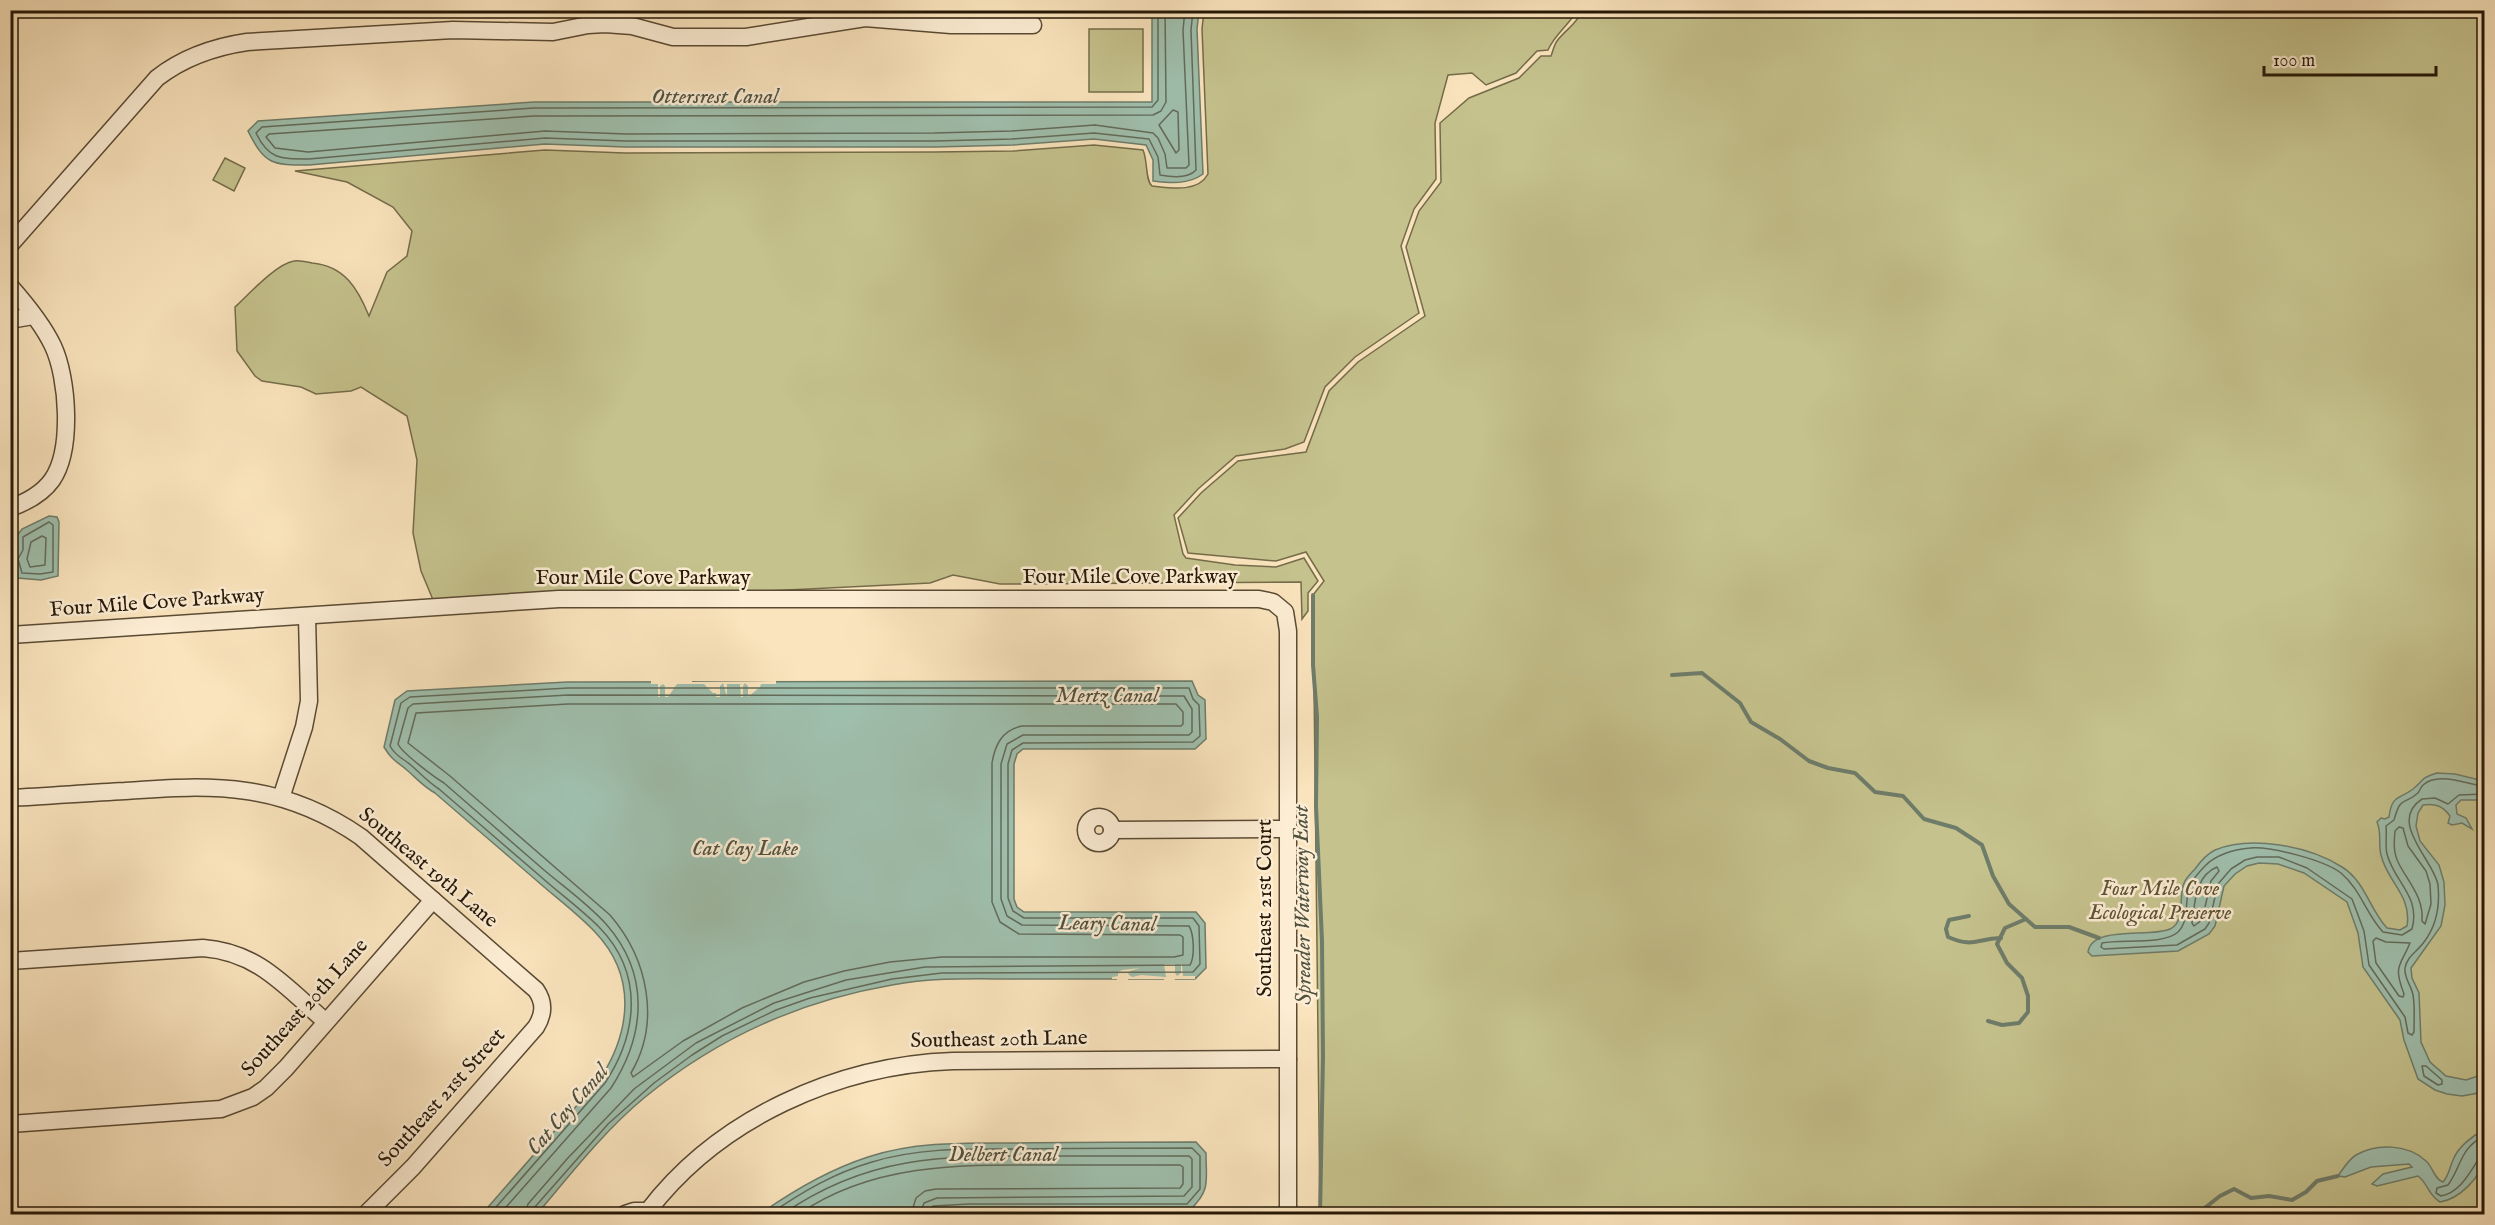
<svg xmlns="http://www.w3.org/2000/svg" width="2495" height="1225" font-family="'IM FELL English',serif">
<rect width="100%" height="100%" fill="#fae4bd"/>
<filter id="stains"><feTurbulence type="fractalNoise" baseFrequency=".00333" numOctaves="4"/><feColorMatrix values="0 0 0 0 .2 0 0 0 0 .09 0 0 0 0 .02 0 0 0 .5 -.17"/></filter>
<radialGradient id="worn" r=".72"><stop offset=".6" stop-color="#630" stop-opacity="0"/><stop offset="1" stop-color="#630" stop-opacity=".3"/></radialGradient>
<g fill="#c5c28d" stroke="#756c4a" stroke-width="1.5">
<path d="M 1204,11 L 1576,11 C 1572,22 1555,34 1548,50 L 1537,51 L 1516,73 L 1486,85 L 1472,73 L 1448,75 L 1435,123 L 1436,179 L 1414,209 L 1401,246 L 1419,313 L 1355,357 L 1325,387 L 1304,442 L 1285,449 L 1236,456 L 1198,489 L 1174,515 L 1183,554 L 1186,558 L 1235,565 L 1276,567 L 1304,558 L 1318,581 L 1308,593 L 1308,611 L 1302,619 L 1301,582 L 1000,584 L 953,575 L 930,583 L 436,607 L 421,571 L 413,533 L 417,460 L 407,416 L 361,387 L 351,391 L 316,394 L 301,387 L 262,381 L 255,376 L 237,351 L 235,307 C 249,294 276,264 294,261 C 299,260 307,262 312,263 C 345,266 358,289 369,316 L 387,272 L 407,256 L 412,231 L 393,207 L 347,182 L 295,171 L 545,150 L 625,153 L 934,152 L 1013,151 L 1094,145 L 1143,150 C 1148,161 1145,180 1152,186 C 1170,188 1198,193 1208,174 L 1202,29 Z"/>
<path d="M 1582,11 L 2484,11 L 2484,1214 L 1320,1214 L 1313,595 L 1324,581 L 1306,552 L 1276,561 L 1188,553 L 1178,518 L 1201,493 L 1238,461 L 1306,452 L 1329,391 L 1358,362 L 1425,316 L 1406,247 L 1419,211 L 1441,182 L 1440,123 L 1469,98 L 1519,78 L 1541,56 L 1551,56 C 1553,51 1554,45 1557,41 C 1565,30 1577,24 1582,11 Z"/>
<rect x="1089" y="29" width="54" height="63"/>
<polygon points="225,158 245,168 234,191 213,180"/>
</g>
<g fill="#9fbfad" stroke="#6e7c6a" stroke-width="1.5">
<path d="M 1152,11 L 1199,11 L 1197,29 L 1203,174 C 1188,185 1170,183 1153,181 L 1153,160 L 1146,145 L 1094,139 L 1013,145 L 935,147 L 625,147 L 545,144 L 309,165 C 272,165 265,165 248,131 L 258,121 L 534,102 L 1152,102 Z"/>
<polygon points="49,516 57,517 59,522 58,576 41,580 17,578 14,565 11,562 10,554 17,549 16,537 22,529"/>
<path d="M 1192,681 L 1198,695 L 1205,700 L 1206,739 L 1195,749 L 1023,749 L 1017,754 L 1014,764 L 1014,899 L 1017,907 L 1024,912 L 1196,912 L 1205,923 L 1206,968 L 1195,979 C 1136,979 1077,979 1018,979 C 976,979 934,977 892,985 C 799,1001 717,1038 644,1098 C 604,1131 570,1175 537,1214 L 482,1214 L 600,1079 C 631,1031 637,976 595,932 C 577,913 555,897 536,880 C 502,851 469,822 435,793 C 424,787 417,779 408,771 C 397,761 393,762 384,747 L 395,700 L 407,691 L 567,682 Z"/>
<path d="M 2437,773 L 2455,774 L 2484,781 L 2484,800 L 2461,800 L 2456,805 L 2457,814 L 2466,818 L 2472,829 L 2462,823 L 2452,825 L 2448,823 L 2450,816 C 2443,806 2435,803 2423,805 L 2418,813 L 2416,826 L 2420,841 L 2439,865 L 2444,882 L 2445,905 L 2441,926 L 2411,968 L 2412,978 L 2419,993 L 2421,1042 L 2430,1062 L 2446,1076 L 2466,1080 L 2484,1074 L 2484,1092 L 2462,1096 L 2447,1094 L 2435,1090 L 2418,1079 L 2404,1040 L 2400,1020 L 2363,967 L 2358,933 L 2347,902 L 2304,873 L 2278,864 L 2259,863 L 2247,866 L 2235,874 L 2224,886 L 2215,926 L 2209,934 L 2178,951 L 2092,956 L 2088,952 C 2092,925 2150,938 2170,929 C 2186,922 2178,897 2184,883 C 2186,878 2191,873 2195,869 C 2200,862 2207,854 2215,850 C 2251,835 2309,846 2342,867 C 2365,881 2370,910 2387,928 L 2400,930 L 2407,926 C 2412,895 2387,882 2381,855 C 2378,843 2382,833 2377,822 L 2381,818 L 2385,819 L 2389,817 C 2392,794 2399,800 2413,789 C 2425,779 2419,779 2437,773 Z"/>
<path d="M 2484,1130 C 2485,1139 2486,1149 2484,1158 C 2481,1178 2459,1199 2440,1202 C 2428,1195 2429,1185 2418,1176 L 2377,1186 L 2372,1184 L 2383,1174 L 2412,1167 L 2409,1164 L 2371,1167 L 2345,1177 L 2338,1176 C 2343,1169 2348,1160 2356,1155 C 2377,1143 2408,1144 2426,1161 C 2433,1167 2434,1179 2443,1182 C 2449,1175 2449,1169 2453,1160 C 2458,1147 2472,1136 2484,1130 Z"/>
<path d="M 1196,1142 L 1206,1153 C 1206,1181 1211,1190 1190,1210 L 979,1210 L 937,1211 L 918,1214 L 760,1214 C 794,1190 828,1170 868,1157 C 916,1141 968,1143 1018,1143 C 1077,1142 1136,1142 1196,1142 Z"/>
</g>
<g fill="#fae4bd">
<polygon points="651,679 692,679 692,682 776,681 776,684 761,684 760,687 748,697 748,686 745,683 743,686 743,697 741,697 740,684 727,684 727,697 723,683 720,686 720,697 716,697 716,693 713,693 704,684 677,684 668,697 665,697 665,686 663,684 660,686 660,697 658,697 658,684 651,684"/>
<polygon points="1164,964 1175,964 1175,973 1177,976 1181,973 1181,964 1182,964 1183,976 1195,976 1195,979 1175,979 1174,982 1164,982 1164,979 1128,979 1128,982 1117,982 1117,979 1112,979 1112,977 1118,976 1118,972 1122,970 1140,968 1130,971 1128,974 1132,977 1141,975 1166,977"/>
</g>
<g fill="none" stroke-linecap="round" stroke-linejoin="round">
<g stroke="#626b5a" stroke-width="1.5">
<path d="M 1158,10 L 1158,100 L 1152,107 L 534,108 L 262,127 L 256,133 C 269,160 281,159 309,159 L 545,138 L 626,141 L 935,141 L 1012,139 L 1094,133 L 1149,139 L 1158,157 L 1160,175 C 1171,177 1188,179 1196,170 L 1191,30 L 1193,10"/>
<polyline points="1165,10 1166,102 1161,111 1153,115 534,116 269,134 266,137 275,148 308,152 545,131 626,134 934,133 1012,131 1095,125 1153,133 1158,138 1165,154 1167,168 1186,168 1189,165 1183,30 1185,10"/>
<polygon points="1173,110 1178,112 1179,150 1176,153 1159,125"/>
<polygon points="49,522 53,525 53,572 40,574 22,573 18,559 23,550 23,537"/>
<polygon points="42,536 46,538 45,565 30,567 27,559 31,542"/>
<path d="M 568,704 L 1176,704 L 1183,712 L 1183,724 L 1181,726 L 1022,726 C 1002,730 995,745 992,763 L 992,902 L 1000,922 L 1019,934 L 1180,935 L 1183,937 L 1183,955 L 1174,957 L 942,957 L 890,962 L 844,971 L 804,982 L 742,1008 L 683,1041 L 633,1077 L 631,1073 C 661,1022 648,959 610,915 L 450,776 L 408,743 L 416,713 Z"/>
<path d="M 2484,786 C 2467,785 2439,771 2423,785 C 2421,787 2420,790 2418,793 C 2403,806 2401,795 2394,820 L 2386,826 C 2387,835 2385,846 2387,854 C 2394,882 2421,896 2412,929 L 2402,935 L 2383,932 C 2366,914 2361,890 2341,873 C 2324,860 2270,846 2250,848 C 2235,849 2215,855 2205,866 C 2200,871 2194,878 2191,884 C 2183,898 2191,919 2178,932 C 2164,945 2122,939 2102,943 L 2101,947 L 2104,949 L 2177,945 L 2205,929 L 2209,923 L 2218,884 L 2231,869 L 2245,860 L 2257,857 L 2279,857 L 2307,868 L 2352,899 L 2364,931 L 2369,965 L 2405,1017 L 2408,1033 L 2412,1035 L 2414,1032 C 2414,1020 2415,1006 2413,995 C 2411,985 2404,978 2405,968 C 2407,956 2418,951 2424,942 C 2437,925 2440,906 2438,885 C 2434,860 2387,822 2422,799 L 2435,798 L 2448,804 L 2459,795 L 2484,794"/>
<path d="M 2399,827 L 2403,828 L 2408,846 L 2426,871 L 2430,884 L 2431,904 L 2425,924 L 2422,921 C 2424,898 2409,883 2399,864 C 2393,853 2394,842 2395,831 Z"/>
<path d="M 2217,867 L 2219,871 L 2211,881 L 2202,920 L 2194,926 L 2192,923 C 2195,902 2195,876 2217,867 Z"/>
<path d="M 2376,938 L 2386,942 L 2410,943 C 2400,967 2393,965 2404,994 L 2403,997 L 2399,996 L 2376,963 L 2373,941 Z"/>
<polygon points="2422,1066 2426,1066 2442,1080 2442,1084 2438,1085 2424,1076"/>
<path d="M 2484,1136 C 2459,1149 2462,1166 2448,1185 L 2437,1188 L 2436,1193 L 2441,1196 C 2459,1193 2469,1174 2478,1160 L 2484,1158"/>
<path d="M 490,1214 L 605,1083 C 638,1033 644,973 599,927 C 581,909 559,893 540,876 C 506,847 473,818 439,789 C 428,782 421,774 412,766 C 403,758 396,757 390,746 L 401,703 L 410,697 L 568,688 L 1189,688 L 1193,699 L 1199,705 L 1200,736 L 1193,742 L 1023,743 L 1012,750 L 1008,764 L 1008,898 L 1013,911 L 1024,918 L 1193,918 L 1199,926 L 1200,964 L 1193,972 L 942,973 L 892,979 L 810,998 L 776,1010 L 722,1036 L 692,1055 L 654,1083 L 608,1124 L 534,1208 L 532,1214"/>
<path d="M 500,1214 L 611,1088 C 646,1034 650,974 606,924 C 588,904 564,887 544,870 C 511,841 477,812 444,783 C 434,777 402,753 398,744 L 408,708 L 413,704 L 568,695 L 1184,696 L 1192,709 L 1192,732 L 1189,735 L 1023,735 L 1007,744 L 1001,764 L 1001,899 L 1007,916 L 1022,925 L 1189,926 C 1194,934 1195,957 1190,965 L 925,967 L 846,980 L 774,1003 L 696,1043 L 634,1089 L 567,1159 L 528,1204 L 525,1214"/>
<path d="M 770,1214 C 802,1192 834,1173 872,1162 C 921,1147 972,1149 1022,1149 C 1079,1148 1135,1148 1192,1148 L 1200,1156 L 1200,1189 L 1187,1204 L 969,1204 L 933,1206 L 929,1209 L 928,1214"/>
<path d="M 783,1214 C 872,1152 952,1156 1056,1156 C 1100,1156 1144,1156 1189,1156 L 1192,1159 L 1192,1187 L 1184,1196 L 937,1198 L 924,1203 L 920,1214"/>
<path d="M 799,1214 C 876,1161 967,1165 1056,1165 C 1098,1165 1139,1165 1180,1165 L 1183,1167 L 1183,1184 L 1180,1188 L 936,1189 L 925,1191 L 916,1198 L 911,1214"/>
</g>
<g stroke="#6e7c6a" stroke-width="4">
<polyline points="1313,595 1313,665 1317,717 1316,806 1322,941 1323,1057 1320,1214"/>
<polyline points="1672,675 1702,673 1740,703 1751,722 1780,739 1809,761 1828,768 1855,773 1875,792 1903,796 1924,819 1956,828 1982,845 1993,876 2009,904 2035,927 2069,927 2099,938"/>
<path d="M 1969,916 L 1949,920 L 1946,929 L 1948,937 C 1974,948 1975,939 2001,938"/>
<polyline points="1988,1021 2002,1025 2019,1023 2028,1012 2028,996 2022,978 2007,963 1997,944 2005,928 2026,919"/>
<polyline points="1981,1214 1990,1214"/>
<polyline points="2197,1214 2220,1196 2234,1189 2251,1198 2269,1196 2292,1200 2306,1192 2317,1181 2338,1176"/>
</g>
<defs>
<g id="minor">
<path d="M 10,245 L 157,78 C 184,57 213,47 247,42 L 453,30 L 553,32 L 588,25 L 605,24 L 632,26 L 673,37 L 746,37 L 865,18 L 951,25 L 1033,25"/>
<path d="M 10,286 C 26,304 43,325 53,346 C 68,378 73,450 52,480 C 42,494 27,502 10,508"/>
<polyline points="10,320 33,316"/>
<polyline points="10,635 559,599 1259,599 1273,602 1285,612 1288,631 1288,1214"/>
<path d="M 10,798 C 49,796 87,793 125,791 C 215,784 283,783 361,837 L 536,990 C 545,1003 544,1014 536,1027 L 413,1167 L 366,1214"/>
<polyline points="281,798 304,727 309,701 307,616"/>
<circle cx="1099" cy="830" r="13"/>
<polyline points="1112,830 1288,829"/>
<path d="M 10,961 L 203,948 C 258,952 286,987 325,1021"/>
<polyline points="10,1124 221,1109 253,1097 266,1088 286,1068 433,900"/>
<path d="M 648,1211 C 719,1118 838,1065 953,1061 L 1288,1059"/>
<polyline points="625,1214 634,1211 648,1211 649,1214"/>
</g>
</defs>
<use href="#minor" stroke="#5a4a34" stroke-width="19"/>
<use href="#minor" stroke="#fcedd4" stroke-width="16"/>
</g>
<g text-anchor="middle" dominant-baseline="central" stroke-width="5" stroke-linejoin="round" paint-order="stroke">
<g font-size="21" fill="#251706" stroke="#fcedd4">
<text x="1130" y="577">Four Mile Cove Parkway</text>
<text x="643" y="578">Four Mile Cove Parkway</text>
<text transform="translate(157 603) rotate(-4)">Four Mile Cove Parkway</text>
<text transform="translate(428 868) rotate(40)">Southeast 19th Lane</text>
<text transform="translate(1265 908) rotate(-90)">Southeast 21st Court</text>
<text transform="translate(305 1008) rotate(-48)">Southeast 20th Lane</text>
<text transform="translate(999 1040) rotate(-1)">Southeast 20th Lane</text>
<text transform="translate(442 1098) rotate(-48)">Southeast 21st Street</text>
</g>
<g font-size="21" font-style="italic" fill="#5d5335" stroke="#fcedd4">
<text x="2160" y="889">Four Mile Cove<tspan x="2160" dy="24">Ecological Preserve</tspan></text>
</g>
<g font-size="22" font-style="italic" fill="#505240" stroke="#fcedd4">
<text x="715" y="97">Ottersrest Canal</text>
<text x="1107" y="696">Mertz Canal</text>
<text x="745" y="849">Cat Cay Lake</text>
<text transform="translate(1303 905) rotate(-91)">Spreader Waterway East</text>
<text transform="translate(1107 924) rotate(1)">Leary Canal</text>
<text transform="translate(568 1110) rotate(-49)">Cat Cay Canal</text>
<text x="1003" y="1155">Delbert Canal</text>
</g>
</g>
<rect width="2495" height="1225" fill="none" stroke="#fae4bd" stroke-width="36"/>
<rect x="12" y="12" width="2471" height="1201" fill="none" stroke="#251706" stroke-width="3"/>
<rect x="18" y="18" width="2459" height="1189" fill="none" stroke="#251706" stroke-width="1.5"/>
<path d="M2264 66v9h172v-9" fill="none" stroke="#251706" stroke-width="3"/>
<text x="2273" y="66" font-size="18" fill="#251706" stroke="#fcedd4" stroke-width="4.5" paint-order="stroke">100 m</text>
<rect width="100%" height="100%" filter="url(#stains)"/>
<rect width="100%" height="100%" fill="url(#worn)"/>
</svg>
